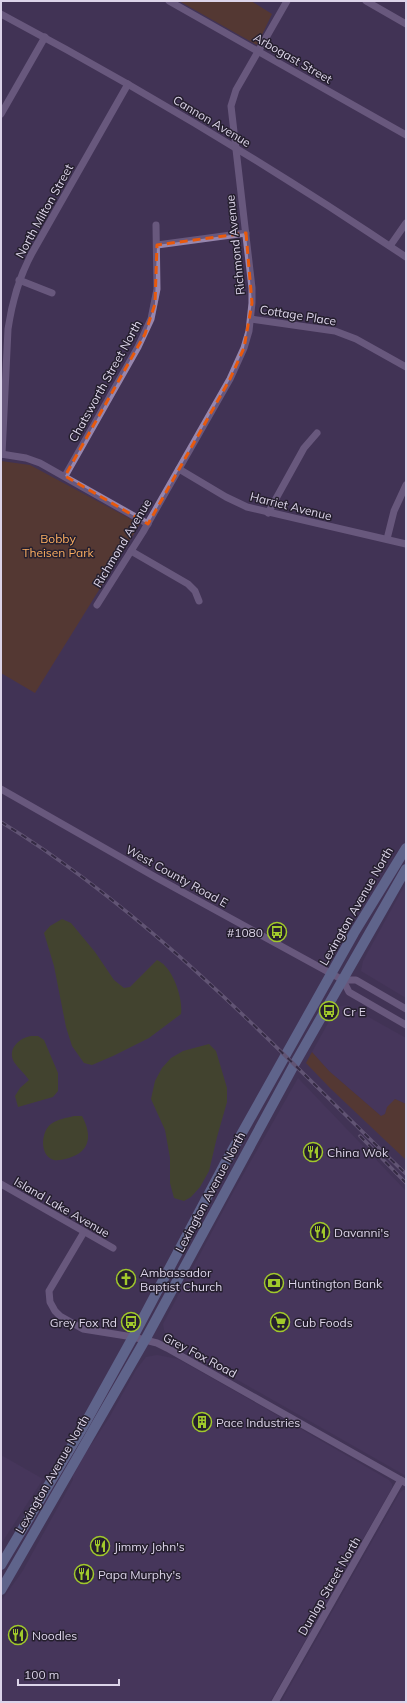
<svg xmlns="http://www.w3.org/2000/svg" width="407" height="1703" font-family="Mulish,sans-serif">
<rect width="100%" height="100%" fill="#423355"/>
<g fill="#4c3a62">
<polygon points="406,883 406,998 361,971 363,961"/>
<polygon points="347,1005 406,1038 406,1104 395,1099 384,1115 381,1116 329,1071 312,1052 337,1007"/>
<polygon points="298,1078 406,1191 406,1476 178,1346 169,1338 164,1330 163,1324 230,1198"/>
<polygon points="157,1355 178,1359 233,1390 389,1480 392,1484 392,1488 270,1702 1,1702 1,1601 22,1572 73,1480 73,1476 85,1454 109,1418 136,1370 146,1357"/>
<polygon points="1,1455 43,1479 1,1544"/>
<polygon points="403,1490 406,1490 406,1702 281,1702 399,1494"/>
</g>
<g fill="#6b3e09">
<polygon points="179,1 251,1 272,14 257,45"/>
<polygon points="1,461 30,465 140,524 35,693 1,673"/>
<polygon points="312,1052 329,1071 381,1116 385,1114 387,1107 395,1099 406,1104 406,1160 330,1088 306,1063"/>
</g>
<g fill="#445800">
<path d="M 62,919 L 71,923 L 95,952 L 114,980 L 124,988 L 130,987 L 157,960 C 160,962 163,963 165,966 C 175,976 183,1000 181,1014 L 149,1038 L 113,1056 L 92,1065 L 84,1063 L 72,1046 L 66,1027 L 54,966 L 44,933 L 50,926 Z"/>
<path d="M 31,1036 L 38,1036 L 44,1040 L 58,1073 L 58,1091 L 53,1097 L 18,1107 L 15,1096 L 20,1088 L 29,1080 C 25,1074 18,1068 14,1062 C 7,1049 19,1038 31,1036 Z"/>
<polygon points="209,1044 216,1051 227,1088 227,1102 217,1137 209,1171 200,1187 191,1197 184,1201 174,1198 170,1183 170,1158 165,1130 151,1099 155,1081 162,1068 171,1058 183,1051"/>
<path d="M 74,1116 L 82,1116 C 92,1135 91,1151 69,1158 C 65,1159 58,1161 54,1160 C 39,1156 41,1131 51,1124 C 58,1119 66,1118 74,1116 Z"/>
</g>
<g fill="none" stroke-linecap="round" stroke-linejoin="round">
<g stroke="#9786ad" stroke-width="7">
<polyline points="169,1 406,135"/>
<polyline points="366,1 406,24"/>
<path d="M 1,14 C 140,88 275,169 406,257"/>
<polyline points="1,114 45,37"/>
<polyline points="157,245 246,233"/>
<polyline points="390,246 406,223"/>
<polyline points="19,280 52,293"/>
<polyline points="251,319 335,331 356,339 406,367"/>
<polyline points="1,454 26,458 40,463 148,524"/>
<path d="M 2,454 L 8,329 C 12,302 19,277 32,253 L 128,84"/>
<polyline points="179,469 226,497 247,507 406,544"/>
<polyline points="65,476 138,347 151,319 157,289 156,225"/>
<polyline points="268,513 304,448 317,433"/>
<polyline points="387,539 394,511 406,485"/>
<polyline points="131,551 188,584 195,591 199,601"/>
<polyline points="97,605 143,532 230,379 244,348 249,331 252,303 252,288 231,106 236,90 287,1"/>
<polyline points="1,789 157,878 343,980 356,980 406,1009"/>
<polyline points="343,980 349,992 406,1025"/>
<polyline points="1,1184 113,1248"/>
<polyline points="84,1232 49,1291 50,1302 55,1311 60,1316 83,1329 133,1337 157,1343 167,1348 406,1483"/>
<polyline points="275,1702 401,1480"/>
</g>
<g stroke="#839fcc" stroke-width="10">
<polyline points="1,1565 82,1429 133,1337 224,1165 354,933 406,848"/>
<polyline points="1,1590 145,1340 294,1065 406,869"/>
</g>
<defs>
<g id="rail">
<path d="M 1,822 C 155,916 277,1050 406,1174"/>
<polyline points="360,1136 406,1183"/>
</g>
</defs>
<use href="#rail" stroke="#887d99" stroke-width="3.5"/>
<use href="#rail" stroke="#251f2e" stroke-width="2" stroke-dasharray="6" stroke-linecap="butt"/>
</g>
<path d="M0 0H407V1703H0ZM 246,233 L 252,303 L 244,348 L 230,379 L 148,524 L 65,476 L 145,334 L 155,304 L 157,245 Z" fill="#423355" fill-opacity=".55" fill-rule="evenodd"/>
<path fill="none" stroke="#e8590c" stroke-width="3" stroke-dasharray="8 5" stroke-linejoin="round" d="M 246,233 L 252,303 L 244,348 L 230,379 L 148,524 L 65,476 L 145,334 L 155,304 L 157,245 Z"/>
<defs>
<symbol id="bus-ring" viewBox="-11 -11 22 22"><circle r="9.5" fill="#251f2e" stroke="#a1c92b" stroke-width="1.5"/><path d="M-5-6H5V4H4V6H2V4H-2V6H-4V4H-5ZM-3.5-4V0h7V-4ZM-3.5 1.2v1.5H-2V1.2ZM2 1.2v1.5H3.5V1.2Z" fill="#a1c92b"/></symbol>
<symbol id="restaurant-ring" viewBox="-11 -11 22 22"><circle r="9.5" fill="#251f2e" stroke="#a1c92b" stroke-width="1.5"/><path d="M-5-6h1v4h1v-4h1v4h1v-4h1v5L-1.5 .5V6h-2V.5L-5-1ZM5-6V6H3V1.5H1.5Q1.5-4 5-6Z" fill="#a1c92b"/></symbol>
<symbol id="church-ring" viewBox="-11 -11 22 22"><circle r="9.5" fill="#251f2e" stroke="#a1c92b" stroke-width="1.5"/><path d="M-1.2-6h2.4v3.5h3.3v2.4h-3.3V6h-2.4V-.1h-3.3v-2.4h3.3Z" fill="#a1c92b"/></symbol>
<symbol id="bank-ring" viewBox="-11 -11 22 22"><circle r="9.5" fill="#251f2e" stroke="#a1c92b" stroke-width="1.5"/><path d="M-6-4H6V4H-6ZM0-2.3a2.3 2.3 0 1 0 0 4.6a2.3 2.3 0 1 0 0-4.6Z" fill="#a1c92b"/></symbol>
<symbol id="supermarket-ring" viewBox="-11 -11 22 22"><circle r="9.5" fill="#251f2e" stroke="#a1c92b" stroke-width="1.5"/><path d="M-6-5.5h2.5l.6 2H6L4.5 2H-2.5L-4.4-4H-6ZM-1.5 3.2a1.3 1.3 0 1 0 .1 0ZM3 3.2a1.3 1.3 0 1 0 .1 0Z" fill="#a1c92b"/></symbol>
<symbol id="building-ring" viewBox="-11 -11 22 22"><circle r="9.5" fill="#251f2e" stroke="#a1c92b" stroke-width="1.5"/><path d="M-4-6H4V6H1V3H-1V6H-4ZM-2.5-4.3h1.7v1.8h-1.7ZM.8-4.3h1.7v1.8H.8ZM-2.5-1h1.7V.8h-1.7ZM.8-1h1.7V.8H.8Z" fill="#a1c92b"/></symbol>
</defs>
<g fill-rule="evenodd">
<use href="#bus-ring" x="266" y="921" width="22" height="22"/>
<use href="#bus-ring" x="318" y="1000" width="22" height="22"/>
<use href="#restaurant-ring" x="302" y="1141" width="22" height="22"/>
<use href="#restaurant-ring" x="309" y="1221" width="22" height="22"/>
<use href="#church-ring" x="115" y="1268" width="22" height="22"/>
<use href="#bank-ring" x="263" y="1272" width="22" height="22"/>
<use href="#bus-ring" x="120" y="1311" width="22" height="22"/>
<use href="#supermarket-ring" x="269" y="1311" width="22" height="22"/>
<use href="#building-ring" x="191" y="1411" width="22" height="22"/>
<use href="#restaurant-ring" x="89" y="1535" width="22" height="22"/>
<use href="#restaurant-ring" x="73" y="1563" width="22" height="22"/>
<use href="#restaurant-ring" x="7" y="1624" width="22" height="22"/>
</g>
<g text-anchor="middle" dominant-baseline="central" stroke-width="3" stroke-linejoin="round" paint-order="stroke">
<g font-size="12" fill="#dcd4e9" stroke="#251f2e">
<text transform="translate(293 58) rotate(30)">Arbogast Street</text>
<text transform="translate(212 121) rotate(31)">Cannon Avenue</text>
<text transform="translate(44 211) rotate(-61)">North Milton Street</text>
<text transform="translate(235 245) rotate(-96)">Richmond Avenue</text>
<text transform="translate(298 315) rotate(9)">Cottage Place</text>
<text transform="translate(105 381) rotate(-61)">Chatsworth Street North</text>
<text transform="translate(291 506) rotate(14)">Harriet Avenue</text>
<text transform="translate(122 543) rotate(-59)">Richmond Avenue</text>
<text transform="translate(177 876) rotate(29)">West County Road E</text>
<text transform="translate(356 906) rotate(-60)">Lexington Avenue North</text>
<text transform="translate(210 1192) rotate(-62)">Lexington Avenue North</text>
<text transform="translate(62 1207) rotate(30)">Island Lake Avenue</text>
<text transform="translate(200 1355) rotate(28)">Grey Fox Road</text>
<text transform="translate(52 1474) rotate(-60)">Lexington Avenue North</text>
<text transform="translate(329 1586) rotate(-60)">Dunlap Street North</text>
</g>
<g font-size="12" fill="#fbad60" stroke="#251f2e">
<text x="58" y="538">Bobby<tspan x="58" dy="14">Theisen Park</tspan></text>
</g>
<g font-size="12" fill="#dcd4e9" stroke="#251f2e" text-anchor="start">
<text x="263" y="932" text-anchor="end">#1080</text>
<text x="343" y="1011">Cr E</text>
<text x="327" y="1152">China Wok</text>
<text x="334" y="1232">Davanni's</text>
<text x="140" y="1272">Ambassador<tspan x="140" dy="14">Baptist Church</tspan></text>
<text x="288" y="1283">Huntington Bank</text>
<text x="117" y="1322" text-anchor="end">Grey Fox Rd</text>
<text x="294" y="1322">Cub Foods</text>
<text x="216" y="1422">Pace Industries</text>
<text x="114" y="1546">Jimmy John's</text>
<text x="98" y="1574">Papa Murphy's</text>
<text x="32" y="1635">Noodles</text>
</g>
</g>
<rect width="407" height="1703" fill="none" stroke="#dcd4e9" stroke-width="4"/>
<path d="M18 1679v6h101v-6" fill="none" stroke="#dcd4e9" stroke-width="2"/>
<text x="24" y="1679" font-size="12" fill="#dcd4e9" stroke="#251f2e" stroke-width="3" paint-order="stroke">100 m</text>
</svg>
